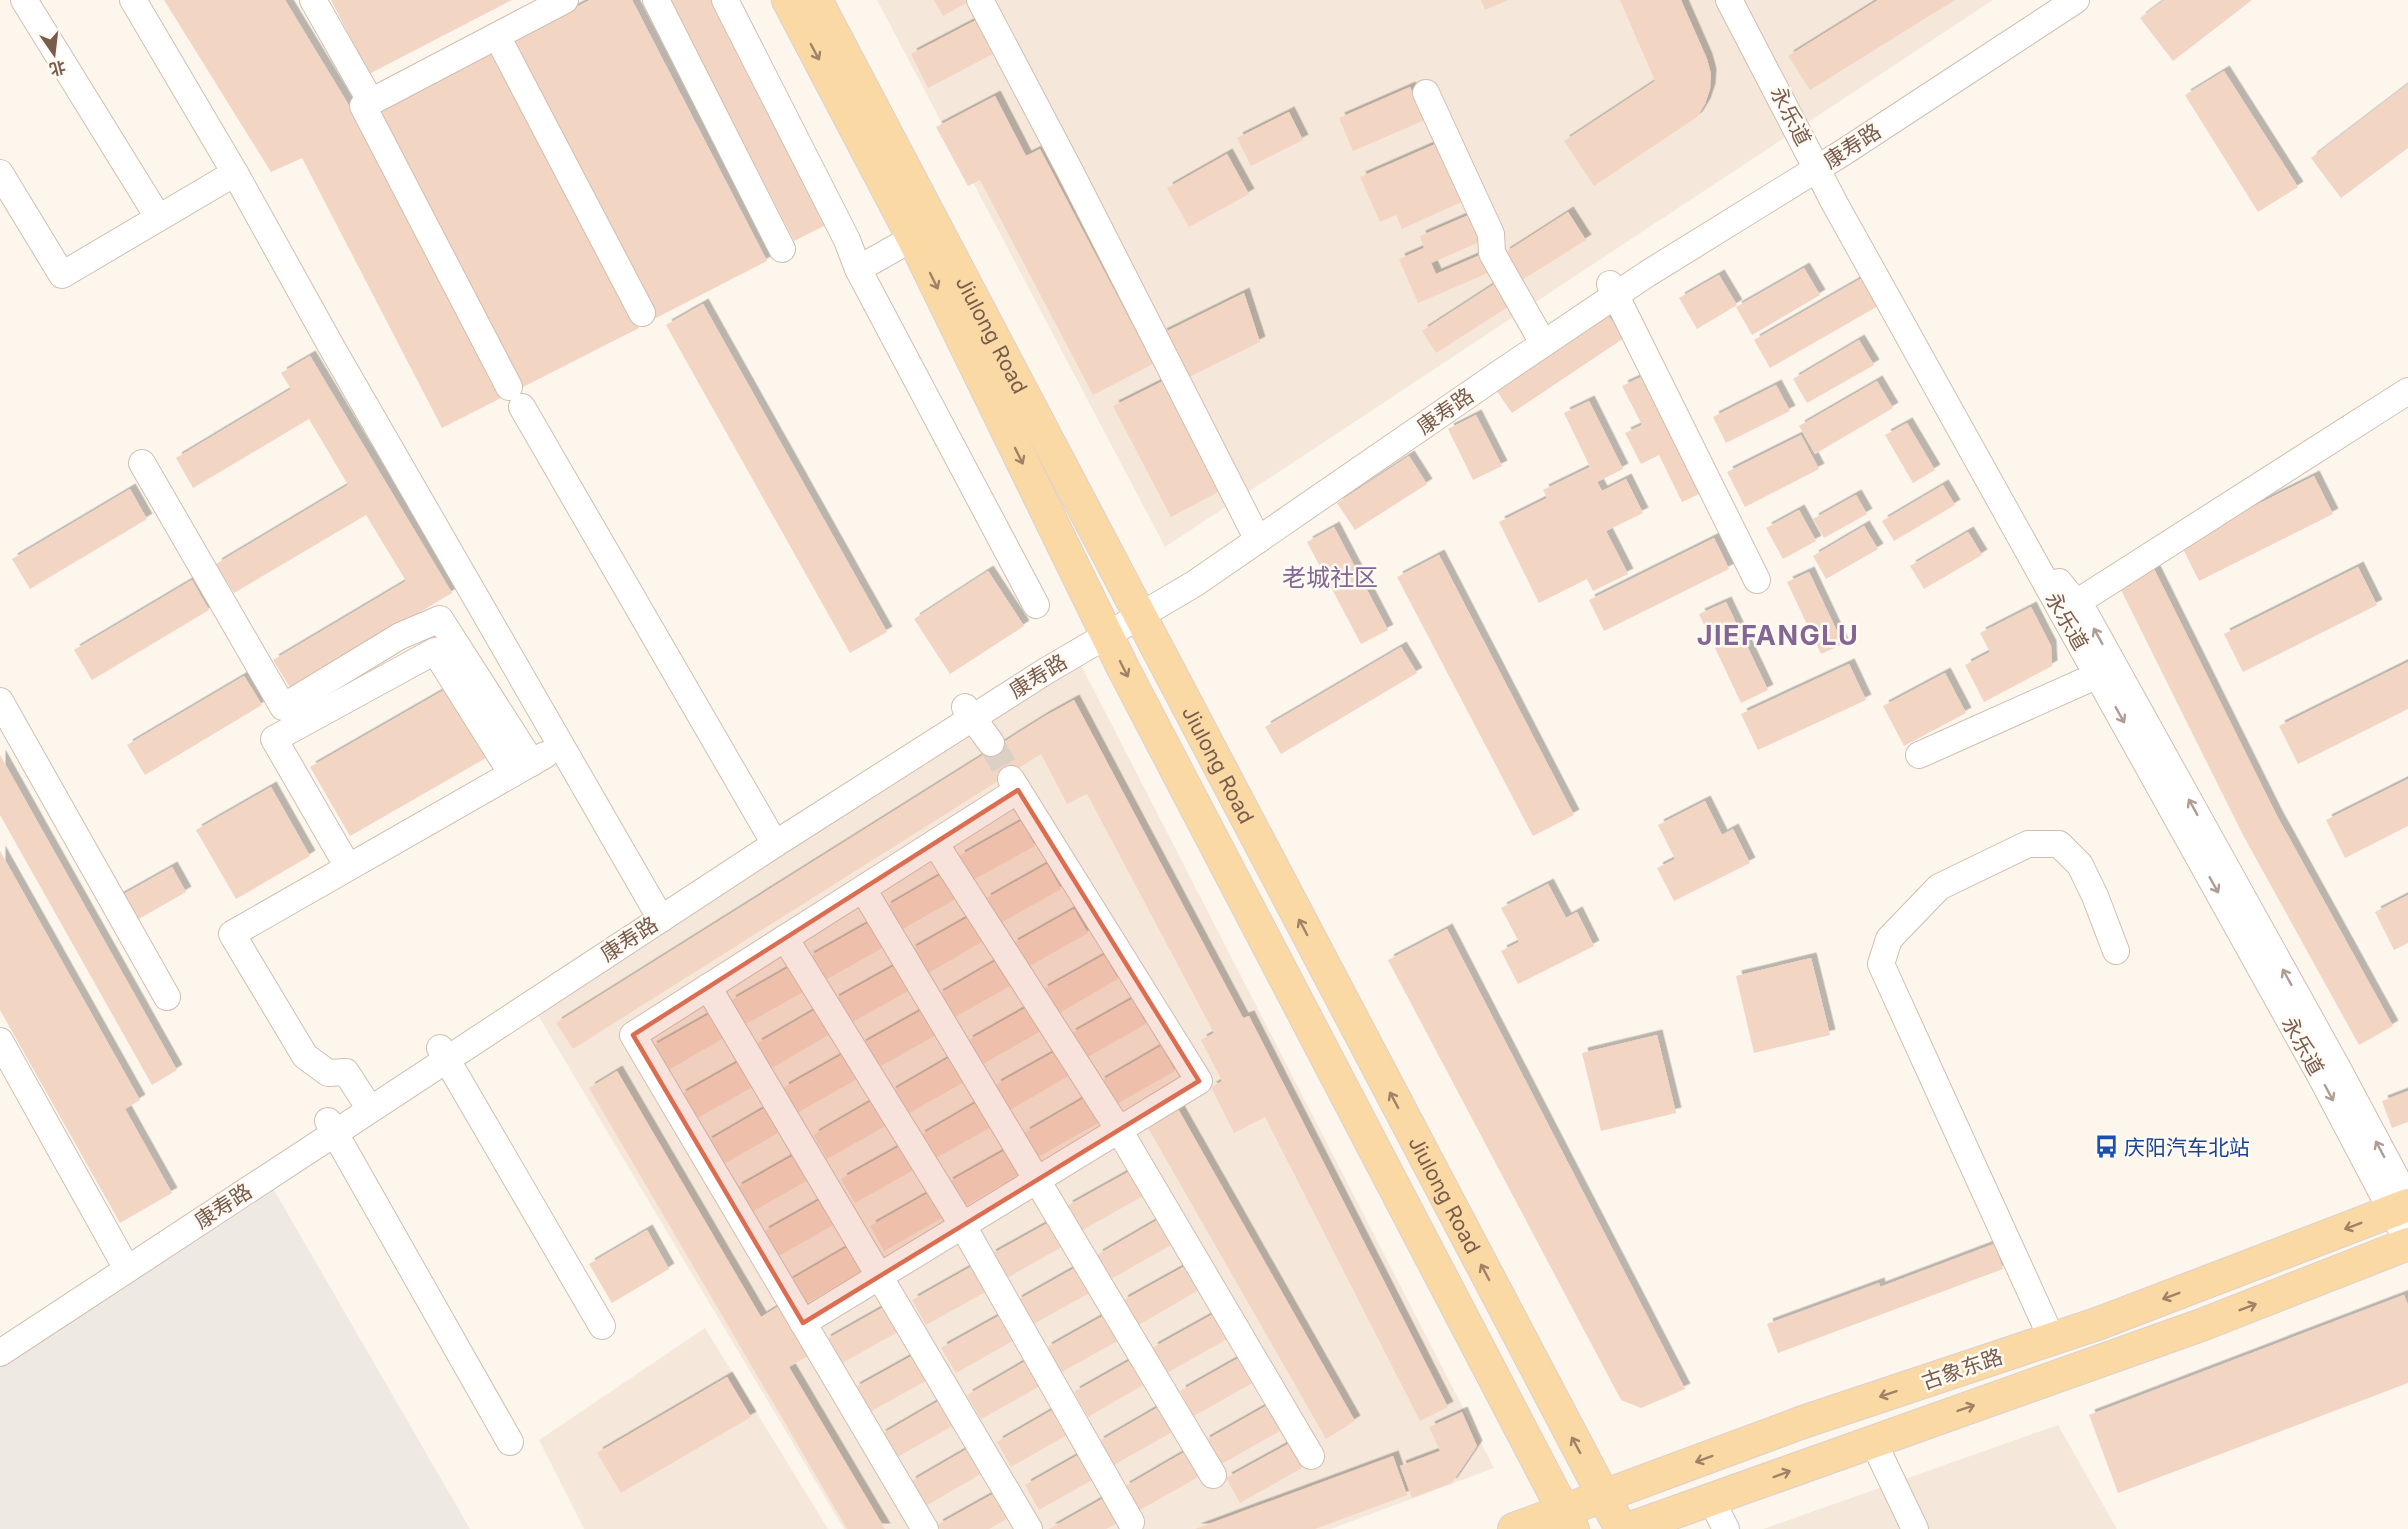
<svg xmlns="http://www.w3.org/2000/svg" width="2408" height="1529" font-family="Inter,'Noto Sans SC',sans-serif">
<defs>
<filter id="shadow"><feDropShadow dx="5.5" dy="-5.5" stdDeviation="0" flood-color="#0004"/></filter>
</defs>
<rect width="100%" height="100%" fill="#fdf6ec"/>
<g fill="#f5e8da">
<polygon points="877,0 1993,0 1165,547"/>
<polygon points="1081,665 1494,1468 1331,1529 844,1529 536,1012"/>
<polygon points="705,1328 828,1529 584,1529 539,1440"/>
<polygon points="2058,1425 2117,1529 1763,1529"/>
</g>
<polygon fill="#efe9e4" points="274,1190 470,1529 0,1529 0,1366"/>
<g fill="#f3d5c3" filter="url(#shadow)">
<polygon points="164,0 285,0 362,127 501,398 442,428 302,158 271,172"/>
<polygon points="331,0 512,0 369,74"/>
<polygon points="590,0 632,0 767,261 652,320 508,42"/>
<polygon points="670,0 715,0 830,223 794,241"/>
<polygon points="934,0 972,0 943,16"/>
<polygon points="1481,0 1508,0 1485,10"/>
<polygon points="1620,0 1681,0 1707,59 1711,74 1710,89 1705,104 1697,117 1594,186 1564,141 1655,81"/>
<polygon points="1878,0 1955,0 1810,90 1788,56"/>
<polygon points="2164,0 2252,0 2173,61 2140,18"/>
<polygon points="978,19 995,53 928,88 911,54"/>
<polygon points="496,50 639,328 519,389 376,111"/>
<polygon points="2224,71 2298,187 2258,212 2185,95"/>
<polygon points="2408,84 2408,148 2341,198 2311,158"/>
<polygon points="1410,87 1425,120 1353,151 1339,118"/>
<polygon points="995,96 1026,156 1040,149 1153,364 1093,395 980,180 968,186 936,127"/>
<polygon points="1289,112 1303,140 1251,166 1237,138"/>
<polygon points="1440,142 1466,200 1402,229 1396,215 1380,222 1360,177"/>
<polygon points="1227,154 1249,194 1189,227 1167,188"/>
<polygon points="1568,212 1586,240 1522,280 1504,253"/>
<polygon points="1471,214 1482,241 1431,263 1436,274 1480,255 1488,273 1418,303 1399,259 1424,248 1420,236"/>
<polygon points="1804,268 1820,295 1752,335 1736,307"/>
<polygon points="1719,275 1737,305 1697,329 1679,298"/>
<polygon points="1862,278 1878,306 1770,368 1754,340"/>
<polygon points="1499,281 1514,303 1436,353 1422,331"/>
<polygon points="1244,293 1260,342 1183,380 1161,334"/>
<polygon points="703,304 887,632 850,653 666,325"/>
<polygon points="1608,315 1624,338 1512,413 1496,390"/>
<polygon points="1859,340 1874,365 1807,403 1793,379"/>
<polygon points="310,356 452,593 291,689 273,660 406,581 366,515 234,593 216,564 348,485 309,419 193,488 176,458 291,389 281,373"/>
<polygon points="1641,377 1699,494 1682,502 1659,455 1641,464 1625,433 1642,425 1622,386"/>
<polygon points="1163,381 1220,491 1171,517 1113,406"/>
<polygon points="1877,381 1893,408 1815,454 1799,426"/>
<polygon points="1776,385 1790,411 1726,443 1713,417"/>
<polygon points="1589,401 1623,469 1597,482 1602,491 1626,479 1643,513 1606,531 1628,574 1593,591 1587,579 1539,603 1499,522 1547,498 1543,490 1590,467 1564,413"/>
<polygon points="1476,415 1502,466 1473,480 1448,429"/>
<polygon points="1907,423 1935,470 1913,483 1885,435"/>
<polygon points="1801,435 1819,469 1745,507 1727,472"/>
<polygon points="1409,456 1427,484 1355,530 1337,503"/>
<polygon points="2314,476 2333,514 2199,581 2180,543"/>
<polygon points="1943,485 1955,505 1894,541 1882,521"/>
<polygon points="130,489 147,519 30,589 12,559"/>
<polygon points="1856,495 1867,514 1824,538 1813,519"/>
<polygon points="1799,510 1816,541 1783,559 1766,528"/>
<polygon points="1864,526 1878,549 1826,579 1813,556"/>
<polygon points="1334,527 1388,630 1361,644 1307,542"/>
<polygon points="1968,532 1982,555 1924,589 1910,566"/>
<polygon points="1714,538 1729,569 1604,631 1589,600"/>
<polygon points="1439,555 1574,815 1533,836 1397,577"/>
<polygon points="2151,563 2277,816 2393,1026 2359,1045 2243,835 2116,580"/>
<polygon points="2358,567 2377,605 2243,672 2224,634"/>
<polygon points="988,571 1024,626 950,674 914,619"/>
<polygon points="1809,572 1843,644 1821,654 1787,582"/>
<polygon points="192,580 209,610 92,680 74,650"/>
<polygon points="1726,602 1768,690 1741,703 1699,614"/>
<polygon points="2031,607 2051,646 2052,666 1984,702 1965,665 1990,652 1980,633"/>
<polygon points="1401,647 1417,673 1281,754 1265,727"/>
<polygon points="2408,662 2408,709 2298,764 2279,726"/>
<polygon points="1849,664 1866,700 1758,750 1741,714"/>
<polygon points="1945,673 1966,713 1904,746 1883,706"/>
<polygon points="244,676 262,705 145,775 127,745"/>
<polygon points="446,689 486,758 350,836 310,767"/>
<polygon points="1074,700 1243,1018 1249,1016 1448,1407 1420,1421 1265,1117 1234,1133 1211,1087 1222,1081 1201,1040 1214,1033 1087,794 1067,804 1041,754 573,1049 556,1023 1045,716"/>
<polygon points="0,755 177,1070 152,1085 0,815"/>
<polygon points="2408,779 2408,826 2345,858 2326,820"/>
<polygon points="271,787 310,856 236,899 196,830"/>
<polygon points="1705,801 1722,835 1733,829 1750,863 1674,901 1657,868 1675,859 1658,825"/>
<polygon points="1021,821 1035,846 973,880 959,856"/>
<polygon points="0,851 140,1100 125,1109 172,1193 120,1223 0,1010"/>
<polygon points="1047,864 1061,889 999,924 985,899"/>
<polygon points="172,867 186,892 130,924 115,899"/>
<polygon points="947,871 961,896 899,931 885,907"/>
<polygon points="1548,884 1566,918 1577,912 1594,946 1518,984 1501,951 1519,942 1501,908"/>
<polygon points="2408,895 2408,943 2394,950 2375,912"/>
<polygon points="1074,909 1088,933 1026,968 1012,944"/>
<polygon points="972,915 987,939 925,975 910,950"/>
<polygon points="870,922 884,947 822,982 808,957"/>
<polygon points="1447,929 1685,1389 1641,1408 1621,1400 1388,960"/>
<polygon points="1104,955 1118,979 1056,1015 1042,990"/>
<polygon points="1811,958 1830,1035 1754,1053 1736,976"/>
<polygon points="999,959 1014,984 951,1019 937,995"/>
<polygon points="793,965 807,990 744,1025 730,1001"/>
<polygon points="896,965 910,990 847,1025 833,1000"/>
<polygon points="1132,999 1146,1024 1084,1059 1070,1034"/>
<polygon points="1029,1006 1043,1030 981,1065 967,1041"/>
<polygon points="818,1008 832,1033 770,1069 756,1044"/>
<polygon points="922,1010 936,1035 874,1070 860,1045"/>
<polygon points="713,1012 727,1036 665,1072 651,1047"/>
<polygon points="1657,1035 1676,1113 1601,1131 1582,1053"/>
<polygon points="1161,1046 1175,1071 1113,1106 1099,1082"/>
<polygon points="1058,1050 1072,1074 1010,1110 995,1085"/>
<polygon points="845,1053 859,1078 797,1113 783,1088"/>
<polygon points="952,1056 966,1081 904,1116 890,1092"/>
<polygon points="742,1060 756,1085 694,1120 680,1095"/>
<polygon points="617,1071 761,1317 782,1304 811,1354 789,1367 885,1529 847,1529 589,1088"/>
<polygon points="2408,1091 2408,1122 2392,1128 2382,1101"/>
<polygon points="1086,1097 1100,1122 1038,1157 1024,1133"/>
<polygon points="875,1099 889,1124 827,1159 813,1135"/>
<polygon points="981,1100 995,1125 932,1160 919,1136"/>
<polygon points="768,1106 782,1131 720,1166 706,1142"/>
<polygon points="1178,1109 1355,1421 1326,1439 1147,1126"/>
<polygon points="904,1144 917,1168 855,1203 841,1179"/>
<polygon points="1009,1148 1023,1173 961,1208 947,1183"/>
<polygon points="798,1153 812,1178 750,1213 736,1188"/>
<polygon points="1130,1171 1143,1196 1081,1231 1067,1206"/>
<polygon points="932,1191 946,1216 884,1251 870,1226"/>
<polygon points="825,1197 839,1222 777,1257 763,1232"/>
<polygon points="1159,1219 1173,1244 1111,1279 1097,1255"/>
<polygon points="1053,1220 1067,1244 1005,1279 990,1255"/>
<polygon points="647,1230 669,1269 612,1303 589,1264"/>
<polygon points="1994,1244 2003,1269 1778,1353 1767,1324 1879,1283 1880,1287"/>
<polygon points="849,1246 863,1271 801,1306 787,1282"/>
<polygon points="974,1265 989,1290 926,1325 912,1300"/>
<polygon points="1078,1266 1093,1291 1030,1326 1016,1301"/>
<polygon points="1185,1266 1199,1290 1137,1326 1122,1301"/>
<polygon points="2404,1295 2408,1305 2408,1383 2118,1493 2089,1415"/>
<polygon points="887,1305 901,1330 839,1365 825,1340"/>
<polygon points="1004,1313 1018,1338 956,1373 941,1348"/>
<polygon points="1108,1313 1123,1338 1060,1373 1046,1348"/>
<polygon points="1215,1313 1229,1338 1167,1373 1152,1348"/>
<polygon points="917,1353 931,1378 868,1413 854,1388"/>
<polygon points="1242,1356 1256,1381 1194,1416 1180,1391"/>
<polygon points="1136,1357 1150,1381 1088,1417 1074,1392"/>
<polygon points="1029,1359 1044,1384 981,1419 967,1395"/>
<polygon points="727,1377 751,1417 621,1493 597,1453"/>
<polygon points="942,1399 956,1424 894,1459 880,1435"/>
<polygon points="1059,1406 1074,1431 1011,1467 997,1442"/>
<polygon points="1160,1406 1174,1431 1112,1466 1098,1442"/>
<polygon points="1266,1406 1280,1431 1218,1466 1204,1441"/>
<polygon points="1462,1412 1477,1446 1452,1483 1412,1498 1400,1466 1440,1451 1429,1427"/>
<polygon points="1288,1444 1302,1468 1240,1503 1226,1478"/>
<polygon points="972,1446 986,1471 924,1507 910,1482"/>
<polygon points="1087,1450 1101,1475 1039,1510 1025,1485"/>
<polygon points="1186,1451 1200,1476 1138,1511 1124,1487"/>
<polygon points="1393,1456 1407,1495 1315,1529 1195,1529"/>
<polygon points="1000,1490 1014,1515 989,1529 940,1529 937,1525"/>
<polygon points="1109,1495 1123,1520 1106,1529 1049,1529"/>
</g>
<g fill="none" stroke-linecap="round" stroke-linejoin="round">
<polyline stroke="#dcd0c4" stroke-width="26" stroke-dasharray="26 13" stroke-linecap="butt" points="991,743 1011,779"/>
<defs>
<g id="minor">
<polyline points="24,0 158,217"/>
<polyline points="313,0 371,102"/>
<polyline points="656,0 782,249"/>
<polyline points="725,0 847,240 858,269"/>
<polyline points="980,0 1071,173 1258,540"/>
<polyline points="1729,0 1835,204 2321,1077 2408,1242"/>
<polyline points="497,36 642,313"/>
<polyline points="1426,93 1491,234 1492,253 1543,343"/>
<polyline points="0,173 62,275 235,173 133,0"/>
<polyline points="235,173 331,346 661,919"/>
<polyline points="913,238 858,269 1036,605"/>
<polyline points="1610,284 1757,580"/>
<polyline points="509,387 363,106 565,0"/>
<polyline points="522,407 775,844"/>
<polyline points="142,463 283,707 400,636 440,619 532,763"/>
<polyline points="2059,582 2086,615 2337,1067 2408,1200"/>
<polyline points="2062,612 2408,391"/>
<polyline points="0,701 167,997"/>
<polyline points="965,707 991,743"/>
<polyline points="1919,755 2098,675"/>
<polyline points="935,843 1119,1130 1311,1456"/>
<polyline points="348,867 274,739 435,651 512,774"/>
<polyline points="863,889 1213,1475"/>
<polyline points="785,938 963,1226 1131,1522"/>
<polyline points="708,987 1029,1529"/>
<polyline points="0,1041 127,1269"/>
<polyline points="440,1048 602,1326"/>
<polyline points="370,1109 346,1072 328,1073 305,1056 232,934 545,755"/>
<polyline points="328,1121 510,1442"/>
<polyline points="803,1323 1199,1081 1011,779"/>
<polyline points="2052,1339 1881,964 1889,939 1939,887 2028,844 2059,844 2080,865 2095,896 2116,951"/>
<polyline points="0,1353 775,844 1046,671 1194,584 1503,371 1647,274 1844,152 2076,0"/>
<polyline points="1873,1441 1915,1529"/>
<polyline points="1711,1499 1726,1529"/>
<polyline points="925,1529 633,1035 1018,790"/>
</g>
<g id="major">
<polyline points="788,0 913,238 1123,668 1573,1529"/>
<path id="s1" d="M 816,0 L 1621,1529"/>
<polyline points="1514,1529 1803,1422 2097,1324 2408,1205"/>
<polyline points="1628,1529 2204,1324 2408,1244"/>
</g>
</defs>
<use href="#minor" stroke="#d1beb0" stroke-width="28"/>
<use href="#major" stroke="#dad1cd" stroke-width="34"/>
<use href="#minor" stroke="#fff" stroke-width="26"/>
<use href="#major" stroke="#fbd9a5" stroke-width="32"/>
</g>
<defs><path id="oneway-shaft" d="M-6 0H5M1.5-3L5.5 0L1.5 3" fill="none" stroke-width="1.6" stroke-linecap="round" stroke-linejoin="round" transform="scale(1.5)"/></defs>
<g stroke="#a18267">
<use href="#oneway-shaft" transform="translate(815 52) rotate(62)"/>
<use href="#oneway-shaft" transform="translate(934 281) rotate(64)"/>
<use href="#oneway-shaft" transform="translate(1019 456) rotate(64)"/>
<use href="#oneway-shaft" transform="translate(1124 669) rotate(63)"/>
<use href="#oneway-shaft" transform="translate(1303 927) rotate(-118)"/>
<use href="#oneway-shaft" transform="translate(1394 1100) rotate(-118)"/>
<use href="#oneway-shaft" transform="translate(2353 1226) rotate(159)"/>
<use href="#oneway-shaft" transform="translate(1485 1272) rotate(-118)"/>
<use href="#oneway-shaft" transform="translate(2171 1296) rotate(159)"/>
<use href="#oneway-shaft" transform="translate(2248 1307) rotate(-21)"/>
<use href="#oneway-shaft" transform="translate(1888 1394) rotate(161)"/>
<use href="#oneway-shaft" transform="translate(1966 1408) rotate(-19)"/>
<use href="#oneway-shaft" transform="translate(1576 1445) rotate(-118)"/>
<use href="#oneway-shaft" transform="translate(1704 1459) rotate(160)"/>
<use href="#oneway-shaft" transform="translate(1782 1474) rotate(-20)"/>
</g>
<g stroke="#af9d94">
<use href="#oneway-shaft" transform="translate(2098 636) rotate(-119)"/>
<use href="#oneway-shaft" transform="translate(2120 715) rotate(61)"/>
<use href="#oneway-shaft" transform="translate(2193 807) rotate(-119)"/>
<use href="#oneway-shaft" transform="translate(2214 885) rotate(61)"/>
<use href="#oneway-shaft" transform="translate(2287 977) rotate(-119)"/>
<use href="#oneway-shaft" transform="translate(2329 1093) rotate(62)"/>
<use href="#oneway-shaft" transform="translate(2380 1149) rotate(-118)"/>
</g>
<path fill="#dc6d51" fill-opacity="0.2" stroke="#dc6d51" stroke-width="4.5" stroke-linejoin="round" d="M 1018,790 L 1199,1081 L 803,1323 L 633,1035 Z"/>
<defs>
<symbol id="bus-bare" viewBox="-9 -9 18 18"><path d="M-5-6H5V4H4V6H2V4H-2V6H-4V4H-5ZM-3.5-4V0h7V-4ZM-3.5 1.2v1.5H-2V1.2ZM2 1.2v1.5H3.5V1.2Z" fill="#1a4fb4" stroke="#fffaf3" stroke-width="2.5" paint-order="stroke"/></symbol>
</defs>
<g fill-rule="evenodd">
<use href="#bus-bare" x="2090" y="1130" width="33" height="33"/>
</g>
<g text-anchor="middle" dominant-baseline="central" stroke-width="5" stroke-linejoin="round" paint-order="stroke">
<g font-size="21" fill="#7a5c4d" stroke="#fffaf3">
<text transform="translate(1791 116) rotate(63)">永乐道</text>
<text transform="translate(1852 146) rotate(-33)">康寿路</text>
<text stroke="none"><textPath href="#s1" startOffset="378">Jiulong Road</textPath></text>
<text transform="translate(1445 411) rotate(-35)">康寿路</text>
<text transform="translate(2067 621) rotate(60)">永乐道</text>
<text transform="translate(1038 676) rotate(-32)">康寿路</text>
<text stroke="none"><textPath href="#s1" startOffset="864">Jiulong Road</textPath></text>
<text transform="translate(629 939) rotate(-33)">康寿路</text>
<text transform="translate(2303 1046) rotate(61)">永乐道</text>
<text stroke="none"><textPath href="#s1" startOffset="1350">Jiulong Road</textPath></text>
<text transform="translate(223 1206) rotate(-33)">康寿路</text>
<text transform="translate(1962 1369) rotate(-19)">古象东路</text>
</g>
<g font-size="21" fill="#164399" stroke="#fffaf3" text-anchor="start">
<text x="2124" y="1147">庆阳汽车北站</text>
</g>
<g font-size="24" fill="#846695" stroke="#fffaf3">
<text x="1330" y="577">老城社区</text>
</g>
<g font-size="27" font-weight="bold" letter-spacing="1.5" fill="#846695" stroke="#fffaf3">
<text x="1778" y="635">JIEFANGLU</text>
</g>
</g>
<g transform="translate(54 54) rotate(166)" stroke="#fffaf3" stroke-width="4.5" paint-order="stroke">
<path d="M0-4.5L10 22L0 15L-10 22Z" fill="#7a5c4d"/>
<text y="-9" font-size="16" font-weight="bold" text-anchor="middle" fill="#7a5c4d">北</text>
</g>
</svg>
